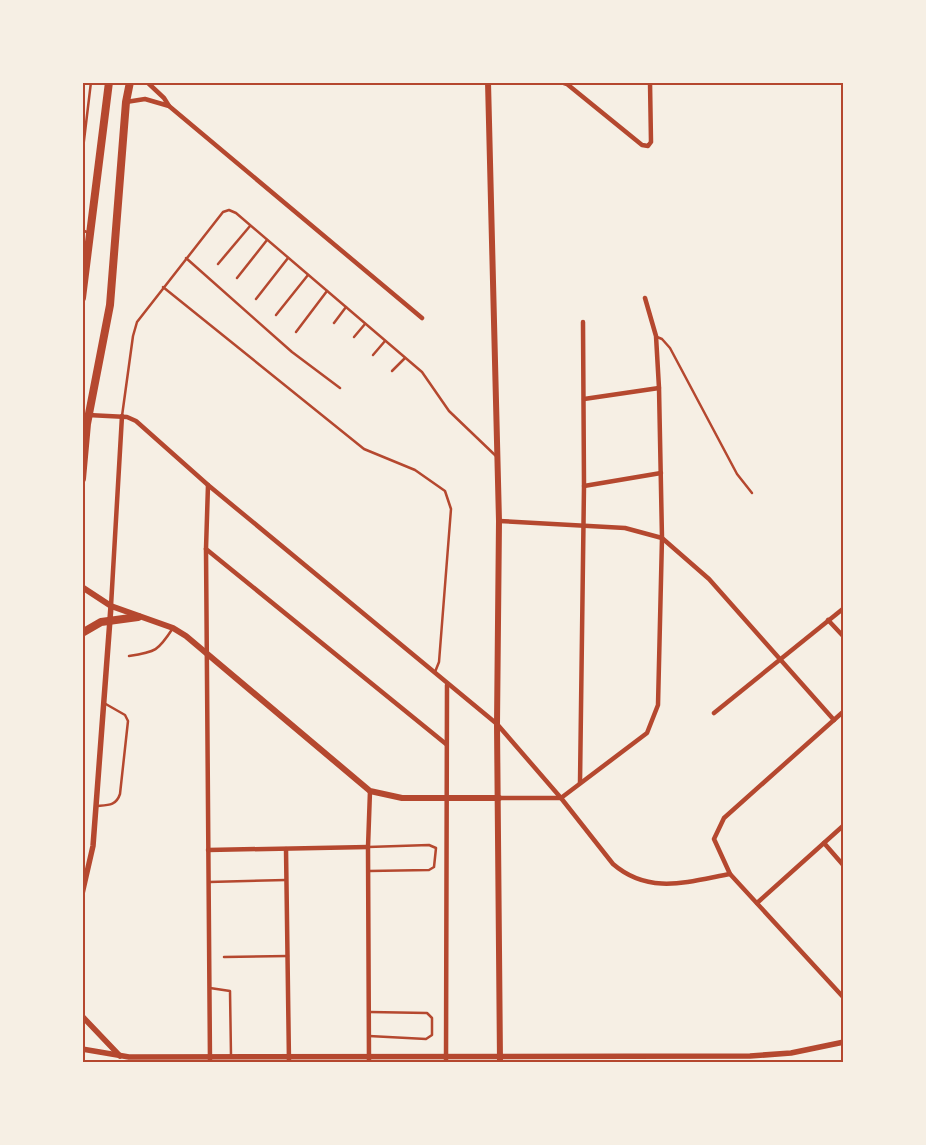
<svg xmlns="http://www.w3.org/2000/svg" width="926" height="1145" font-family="'Varela Round',sans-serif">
<rect width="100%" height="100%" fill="#f6efe4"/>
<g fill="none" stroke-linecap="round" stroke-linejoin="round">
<g stroke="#b5482f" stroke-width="2.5">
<polyline points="82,157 91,82"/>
<polyline points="82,230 89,233"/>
<polyline points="186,258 292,352 340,388"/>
<polyline points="218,264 250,226"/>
<polyline points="237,278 267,240"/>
<polyline points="163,287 364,449 415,470 445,491 451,509 439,662 435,672"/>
<polyline points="256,299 288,258"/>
<polyline points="276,315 308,275"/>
<polyline points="334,323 346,307"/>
<polyline points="296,332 327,291"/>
<polyline points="354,337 365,324"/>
<polyline points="657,337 662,339 670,348 737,474 752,493"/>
<polyline points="373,355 385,341"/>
<polyline points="392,371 405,358"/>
<polyline points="122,416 133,336 137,322 223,212 229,210 236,213 422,372 449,411 497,457"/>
<path d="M 129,656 C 156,652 158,651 173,628"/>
<path d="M 96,806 C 108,805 116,806 120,794 L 128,721 L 125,715 L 104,703"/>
<polyline points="368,847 429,845 436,848 434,867 429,870 369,871"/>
<polyline points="209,882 286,880"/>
<polyline points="224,957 288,956"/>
<polyline points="210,988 230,991 231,1055"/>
<polyline points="369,1036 426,1039 432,1035 432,1018 427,1013 370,1012"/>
</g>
<g stroke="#b5482f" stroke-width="4.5">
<polyline points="147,82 164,98 169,106 422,318"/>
<polyline points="561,82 567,84 642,145 648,146 651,142 650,82"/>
<polyline points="126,102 145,99 169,106"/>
<polyline points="584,399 659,388"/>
<path d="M 88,415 L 127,417 L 136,421 L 208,485 L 497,724 L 561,798 L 613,864 C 649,895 687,882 730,874 L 844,998"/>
<polyline points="208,485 206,549 210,1062"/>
<polyline points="584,486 661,473"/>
<polyline points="499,521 625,528 662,538 709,579 834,720"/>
<polyline points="206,549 446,744"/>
<polyline points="111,606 122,416"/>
<polyline points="828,620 844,637"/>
<polyline points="714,713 844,608"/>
<polyline points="580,783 584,486 583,322"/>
<polyline points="499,798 561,798 647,733 658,705 662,538 659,388 656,336 645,298"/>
<polyline points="824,843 844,866"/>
<polyline points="286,849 289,1062"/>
<polyline points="208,850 368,847"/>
<polyline points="730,874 714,839 724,818 844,711"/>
<polyline points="757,903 844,825"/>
<polyline points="369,1062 368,847 370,791"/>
<polyline points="446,1062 447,685"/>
</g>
<g stroke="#b5482f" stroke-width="5.5">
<polyline points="82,894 93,846 111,606"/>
<polyline points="82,1016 120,1056"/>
<polyline points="82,1049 129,1057 750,1056 791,1053 844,1042"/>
</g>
<g stroke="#b5482f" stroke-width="6">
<polyline points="488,82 499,521 497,724 500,1062"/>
<polyline points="82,587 111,606 173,628 186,636 370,791 402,798 499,798"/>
</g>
<g stroke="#b5482f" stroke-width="8">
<polyline points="82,298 109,82"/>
<polyline points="82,479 87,424 110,305 126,102 130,82"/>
<polyline points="82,633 101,622 138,617"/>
</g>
</g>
<rect width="926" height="1145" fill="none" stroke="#f6efe4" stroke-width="168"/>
<rect x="84" y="84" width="758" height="977" fill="none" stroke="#b5482f" stroke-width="2"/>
</svg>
